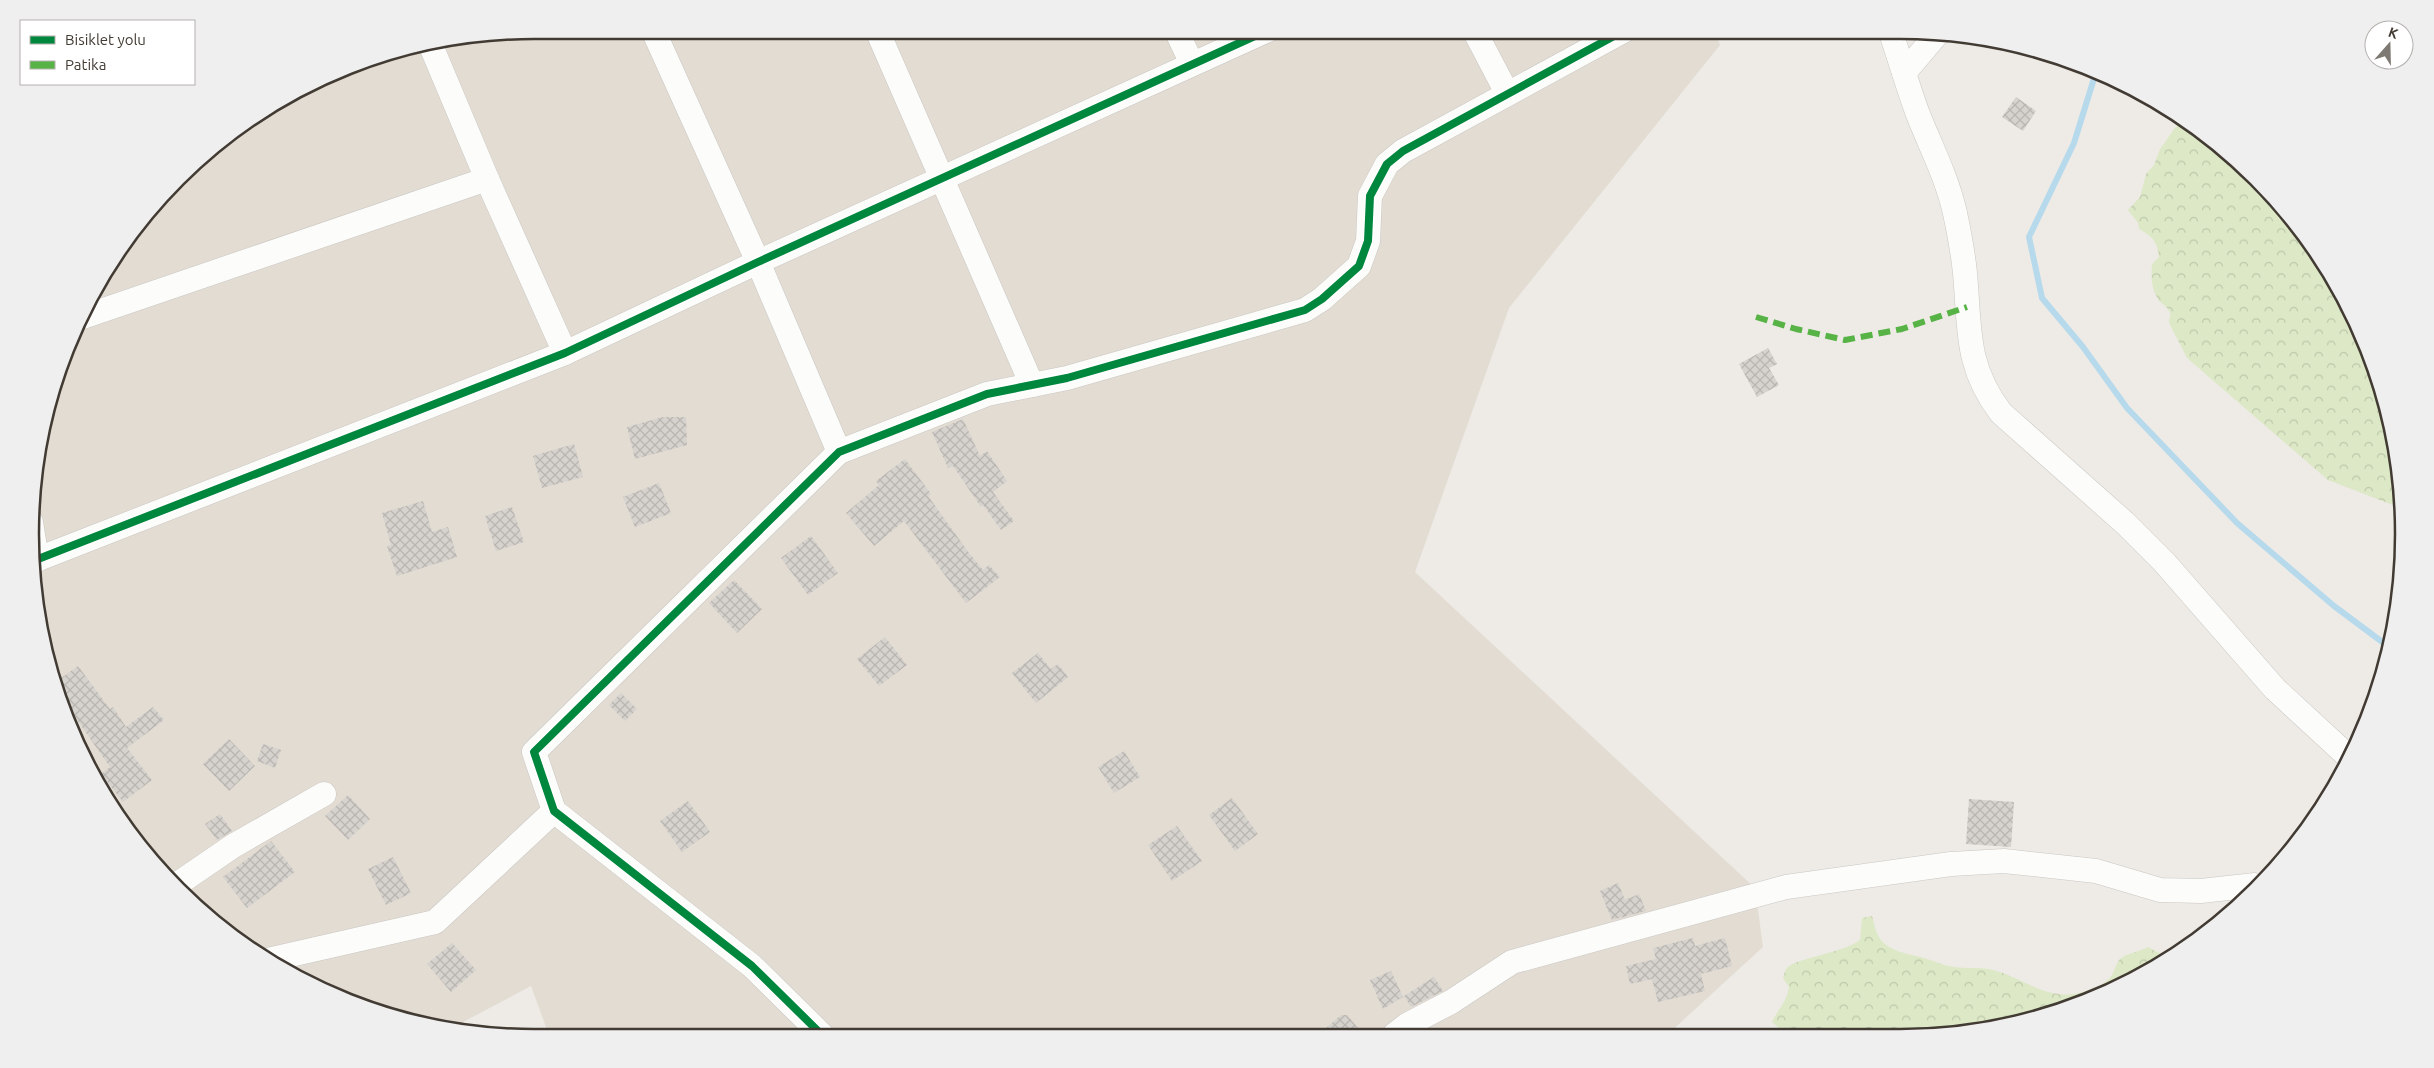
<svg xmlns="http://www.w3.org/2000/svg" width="2434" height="1068" font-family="Ubuntu,sans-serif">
<defs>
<pattern id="forest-crowns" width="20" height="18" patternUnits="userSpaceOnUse" patternTransform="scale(1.25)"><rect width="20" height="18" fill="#dce8c6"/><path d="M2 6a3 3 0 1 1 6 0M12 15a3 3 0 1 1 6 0" fill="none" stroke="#bec8ab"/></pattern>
<pattern id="building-cross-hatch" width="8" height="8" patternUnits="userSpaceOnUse" patternTransform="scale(1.25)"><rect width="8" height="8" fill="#d6d2cd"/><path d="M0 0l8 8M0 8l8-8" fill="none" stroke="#b9b5b0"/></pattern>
</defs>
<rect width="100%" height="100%" fill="#eeebe6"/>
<polygon fill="#e2dcd3" points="534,30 1714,30 1720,45 1509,308 1415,572 1755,888 1763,947 1667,1035 550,1038 531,986 448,1030 436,1028 372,1011 282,971 202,913 134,841 97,786 57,696 40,632 30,534 40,436 68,341 98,282 155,202 202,155 282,97 372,57 436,40"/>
<g fill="url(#forest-crowns)">
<path d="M 2184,120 L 2233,155 L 2300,227 L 2352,311 L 2387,404 L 2403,509 L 2328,480 L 2187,358 C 2184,351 2170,326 2169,322 C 2169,317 2172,315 2169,311 C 2167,306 2161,304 2158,299 C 2151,289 2151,275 2152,264 L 2159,257 C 2157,241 2153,237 2139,229 L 2138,223 L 2128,210 L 2140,197 L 2146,174 L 2154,165 L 2160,149 L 2175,128 Z"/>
<path d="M 1872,916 C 1875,926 1876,937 1885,944 C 1897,954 1913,954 1927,959 C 1935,961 1942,965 1949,966 C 1962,969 1975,967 1988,969 C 2019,974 2044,1001 2078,993 C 2089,991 2106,985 2112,975 C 2115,970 2116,963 2120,959 C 2125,954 2141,951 2148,947 L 2165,956 L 2165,958 L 2093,1000 L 1966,1034 L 1779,1034 L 1778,1027 L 1772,1022 C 1779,1007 1786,1004 1789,987 L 1783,978 C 1784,975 1785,970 1787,968 C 1795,958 1843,953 1860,940 L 1862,918 Z"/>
</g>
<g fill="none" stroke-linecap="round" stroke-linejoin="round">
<polyline stroke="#b6d9ec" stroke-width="6" points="2096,72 2074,143 2029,237 2042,298 2083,347 2127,408 2237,523 2334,606 2389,647"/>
</g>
<g fill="url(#building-cross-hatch)">
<polygon points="2016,97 2036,111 2023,131 2002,117"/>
<polygon points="1768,348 1777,364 1769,368 1779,385 1757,397 1739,364"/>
<polygon points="663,417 686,417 687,445 635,459 627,427"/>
<polygon points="963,419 980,456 987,451 1007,481 993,492 1014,521 1001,530 983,505 981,507 953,466 948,468 932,432"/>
<polygon points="574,444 583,477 542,488 533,456"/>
<polygon points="905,459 931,494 928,496 969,553 983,570 989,565 1000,577 966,603 904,521 874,546 846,513 879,485 876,481"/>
<polygon points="659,483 671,513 635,527 623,497"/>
<polygon points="423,501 432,532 448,527 457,557 397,576 387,546 391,545 382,513"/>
<polygon points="512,507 524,542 496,551 485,516"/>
<polygon points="811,536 838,573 808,595 781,558"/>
<polygon points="734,580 762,609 737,633 709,603"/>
<polygon points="885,637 907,665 879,686 857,659"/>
<polygon points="1038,653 1051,669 1058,664 1068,677 1036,703 1012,673"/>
<polygon points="78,666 110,709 113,707 126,727 153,707 164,720 127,748 152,780 123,802 101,774 110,767 73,714 67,718 57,696 53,684"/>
<polygon points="621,693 637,709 625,721 609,705"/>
<polygon points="229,739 255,766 229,791 203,764"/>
<polygon points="263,744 281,750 275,768 257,761"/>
<polygon points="1124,751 1140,777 1114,793 1098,767"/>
<polygon points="348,795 370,819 348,840 325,816"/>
<polygon points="1232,798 1258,834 1235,851 1209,815"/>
<polygon points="1969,799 2014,802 2011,847 1966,844"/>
<polygon points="688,801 710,832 682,852 660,821"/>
<polygon points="220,814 232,831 217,840 205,824"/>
<polygon points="1177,826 1202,861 1172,881 1148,845"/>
<polygon points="271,841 295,872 247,908 223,877"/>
<polygon points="393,857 411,893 386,905 368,869"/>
<polygon points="1618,883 1625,900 1639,894 1646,911 1612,920 1600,891"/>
<polygon points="1693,938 1695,946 1725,938 1732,966 1701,974 1705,991 1658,1002 1652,979 1630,984 1626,966 1656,959 1653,948"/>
<polygon points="452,943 476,970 451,992 427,964"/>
<polygon points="1391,971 1403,997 1383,1009 1370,980"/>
<polygon points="1434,977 1443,991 1411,1007 1404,996"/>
<polygon points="1341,1015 1347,1015 1364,1035 1317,1036"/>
</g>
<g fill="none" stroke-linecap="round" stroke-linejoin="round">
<defs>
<g id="minor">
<polyline points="653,30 758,262 839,452"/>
<polyline points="877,30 1032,385"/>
<polyline points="1176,30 1192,64"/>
<polyline points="1474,30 1507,93"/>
<path d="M 1890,30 C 1900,59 1908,88 1919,117 C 1932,149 1947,178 1955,213 C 1959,232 1963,253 1965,273 C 1970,328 1965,366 2001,413 L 2126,524 L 2164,562 L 2275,689 L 2351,759"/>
<polyline points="429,41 487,179 565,353"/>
<polyline points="1904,73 1937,34"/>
<polyline points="80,318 487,179"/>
<polyline points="31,522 37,560"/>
<polyline points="33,561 565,353 758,262 1268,30"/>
<polyline points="176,885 233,846 324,794"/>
<polyline points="268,960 435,922 554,811"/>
<polyline points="1394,1035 1407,1025 1451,1002 1512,962 1786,887 1951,864 2004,861 2096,871 2160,890 2201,891 2255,885"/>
<polyline points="824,1037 752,966 554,811 534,752 839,452 987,394 1067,378 1305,310 1322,299 1359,266 1368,241 1370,196 1387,164 1403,151 1625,30"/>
</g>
</defs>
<use href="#minor" stroke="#cac7c2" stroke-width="25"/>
<use href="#minor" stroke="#fcfcfb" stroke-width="24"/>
<polyline stroke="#57b346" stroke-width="6" stroke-dasharray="12 6" stroke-linecap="butt" points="1756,317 1796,329 1845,340 1902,329 1967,307"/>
<defs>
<g id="cycleway">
<polyline points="33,561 565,353 758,262 1268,30"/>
<polyline points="824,1037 752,966 554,811 534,752 839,452 987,394 1067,378 1305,310 1322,299 1359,266 1368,241 1370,196 1387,164 1403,151 1625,30"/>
</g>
</defs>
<use href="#cycleway" stroke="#fff" stroke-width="11"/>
<use href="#cycleway" stroke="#00873e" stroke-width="8"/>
</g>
<path d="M0 0H2434V1068H0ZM534 39H1900A495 495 0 0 1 2395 534V534A495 495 0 0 1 1900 1029H534A495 495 0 0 1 39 534V534A495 495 0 0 1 534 39Z" fill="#f0efef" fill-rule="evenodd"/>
<path fill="none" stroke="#423b33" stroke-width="2.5" d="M534 39H1900A495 495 0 0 1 2395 534V534A495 495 0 0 1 1900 1029H534A495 495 0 0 1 39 534V534A495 495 0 0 1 534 39Z"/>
<rect x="20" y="20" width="175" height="65" fill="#ffffff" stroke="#b3b1ad"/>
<rect x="30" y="36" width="25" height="8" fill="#00873e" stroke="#b3b1ad"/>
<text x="65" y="45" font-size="15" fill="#423b33">Bisiklet yolu</text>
<rect x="30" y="61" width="25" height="8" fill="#57b346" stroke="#b3b1ad"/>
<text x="65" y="70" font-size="15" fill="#423b33">Patika</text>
<g transform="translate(2389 45) rotate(20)"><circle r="24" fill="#ffffff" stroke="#b3b1ad"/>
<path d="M0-4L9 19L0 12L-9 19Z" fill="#7e7972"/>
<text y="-8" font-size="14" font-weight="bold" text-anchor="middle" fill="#423b33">K</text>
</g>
</svg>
